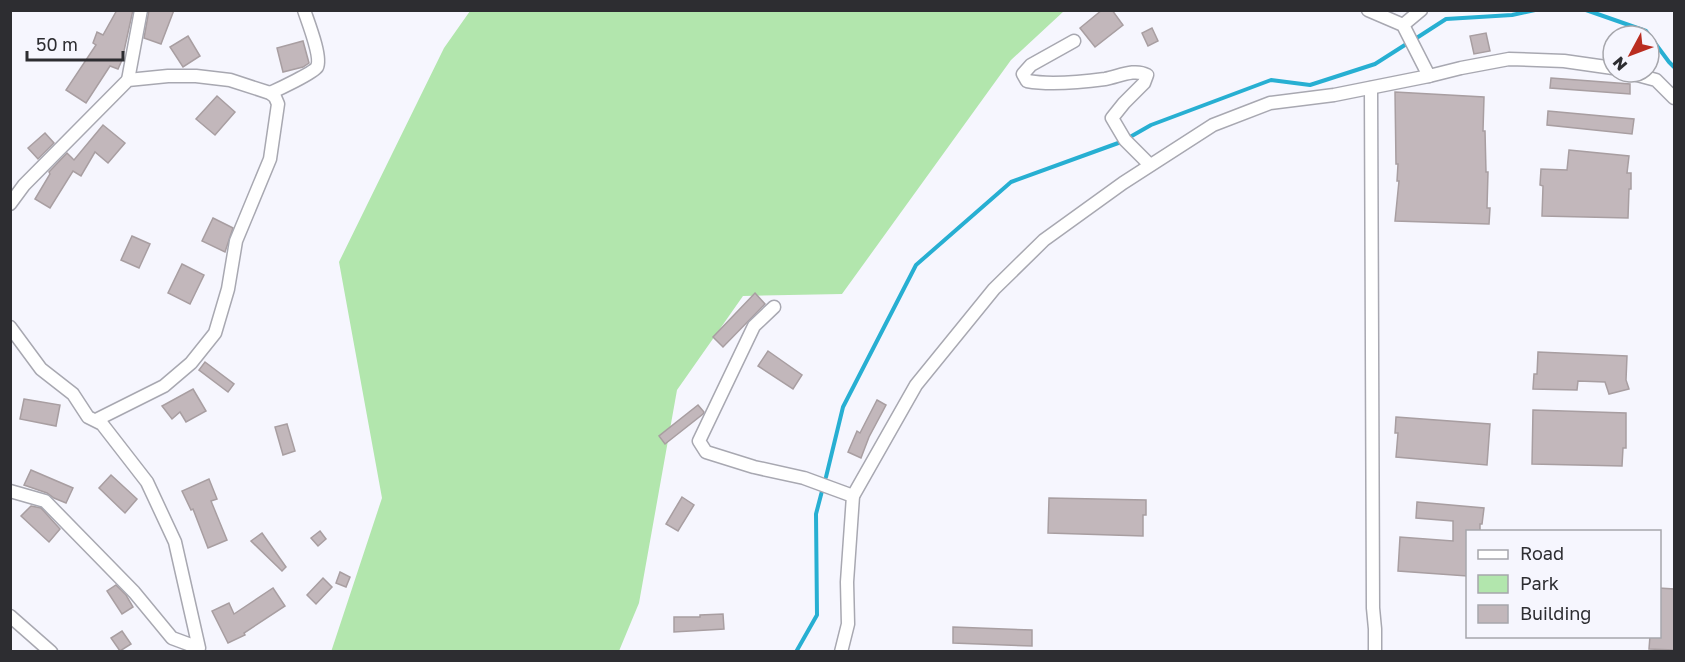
<svg xmlns="http://www.w3.org/2000/svg" width="1685" height="662" font-family="'Golos Text',sans-serif">
<rect width="100%" height="100%" fill="#f6f6fe"/>
<polygon fill="#b2e6ad" points="470,11 1064,11 1011,60 842,294 743,296 677,390 639,603 619,651 331,652 382,498 339,262 444,48"/>
<g fill="none" stroke-linecap="round" stroke-linejoin="round">
<g stroke="#27afd2" stroke-width="4">
<polyline points="1586,10 1646,31 1669,62 1674,67"/>
<polyline points="1415,39 1446,19 1512,15 1535,10"/>
<polyline points="1130,137 1151,125 1271,80 1310,85 1375,64 1408,43"/>
<polyline points="826,477 843,407 916,265 1011,182 1121,142"/>
<polyline points="796,652 817,615 816,514 822,491"/>
</g>
</g>
<g fill="#c2b7bb" stroke="#a89ea1" stroke-width="1.5">
<polygon points="117,10 133,10 122,60 118,69 110,66 86,103 66,90 96,45 93,43 97,32 103,35"/>
<polygon points="149,10 174,10 161,44 144,38"/>
<polygon points="1102,10 1112,10 1123,25 1095,47 1080,28"/>
<polygon points="1152,28 1158,41 1148,46 1142,33"/>
<polygon points="1486,33 1490,51 1474,54 1470,36"/>
<polygon points="188,36 200,56 183,67 170,47"/>
<polygon points="303,41 309,63 303,67 283,72 277,48"/>
<polygon points="1551,78 1630,84 1630,94 1550,88"/>
<polygon points="1395,92 1484,97 1483,131 1485,131 1486,172 1488,172 1487,208 1490,208 1489,224 1395,221 1399,181 1397,181 1398,164 1396,164"/>
<polygon points="217,96 235,112 215,135 196,119"/>
<polygon points="1548,111 1634,119 1632,134 1547,125"/>
<polygon points="103,125 125,143 108,163 95,152 81,176 73,171 50,208 35,199 50,174 49,172 67,153 74,160"/>
<polygon points="45,133 54,143 38,159 28,148"/>
<polygon points="1569,150 1629,156 1627,173 1631,173 1631,189 1629,189 1628,218 1542,216 1543,186 1540,185 1541,169 1567,170"/>
<polygon points="213,218 233,228 225,252 202,241"/>
<polygon points="132,236 150,244 139,268 121,260"/>
<polygon points="182,264 204,275 190,304 168,293"/>
<polygon points="755,293 765,304 723,347 713,337"/>
<polygon points="768,351 802,375 793,389 758,366"/>
<polygon points="1538,352 1627,356 1626,380 1629,389 1609,394 1605,382 1578,381 1577,390 1533,389 1534,374 1537,374"/>
<polygon points="205,362 234,384 228,392 199,370"/>
<polygon points="193,389 206,411 186,422 180,412 172,419 162,406"/>
<polygon points="24,399 60,405 56,426 20,419"/>
<polygon points="877,400 886,405 869,437 861,458 848,452 857,431 860,433"/>
<polygon points="698,405 704,412 703,414 665,444 659,436"/>
<polygon points="1533,410 1626,413 1626,448 1623,448 1622,466 1532,464"/>
<polygon points="1396,417 1490,424 1487,465 1396,457 1398,433 1395,433"/>
<polygon points="287,424 295,451 283,455 275,427"/>
<polygon points="31,470 73,488 66,503 54,498 47,493 24,485"/>
<polygon points="111,475 137,499 125,513 99,488"/>
<polygon points="209,479 217,499 211,501 227,540 208,548 193,509 191,510 182,491"/>
<polygon points="682,497 694,505 678,531 666,524"/>
<polygon points="1049,498 1146,500 1146,515 1143,515 1143,536 1048,533"/>
<polygon points="1417,502 1484,508 1482,524 1480,524 1480,531 1467,531 1467,576 1398,571 1400,537 1453,541 1453,521 1416,518"/>
<polygon points="31,506 41,508 60,529 49,542 21,516"/>
<polygon points="320,531 326,539 318,546 311,538"/>
<polygon points="262,533 286,567 282,571 251,541"/>
<polygon points="340,572 350,577 346,587 336,583"/>
<polygon points="323,578 332,587 316,604 307,595"/>
<polygon points="116,585 126,595 133,607 122,614 107,591"/>
<polygon points="273,588 285,606 244,633 245,635 228,643 212,611 229,603 234,614"/>
<polygon points="1659,588 1674,589 1674,650 1649,649 1650,636 1659,636"/>
<polygon points="723,614 724,629 674,632 674,617 700,617 700,615"/>
<polygon points="953,627 1032,630 1032,646 953,643"/>
<polygon points="122,631 131,644 120,651 111,638"/>
</g>
<g fill="none" stroke-linecap="round" stroke-linejoin="round">
<defs>
<g id="minor">
<polyline points="1368,10 1403,25 1429,76 1461,68 1509,59 1564,61 1613,68"/>
<polyline points="1403,25 1421,10"/>
<path d="M 1074,41 L 1031,65 L 1023,74 L 1027,81 C 1050,85 1082,82 1105,79 C 1118,77 1134,68 1147,75 L 1144,83 L 1124,103 L 1112,118 L 1125,140 L 1150,165"/>
<polyline points="1626,72 1656,80 1674,98"/>
<polyline points="128,80 141,10"/>
<polyline points="1371,88 1373,608 1375,629 1375,652"/>
<path d="M 270,93 C 279,89 313,73 317,67 C 322,57 308,22 304,10"/>
<polyline points="10,204 24,185 128,80 168,76 196,76 230,80 270,93 275,97 278,104 270,159 236,241 228,289 215,333 191,363 164,386 96,420"/>
<polyline points="774,307 754,326 699,441 706,452 754,467 804,478 853,496"/>
<polyline points="10,327 41,369 73,394 88,417 102,424 147,482 175,542 199,648 172,638 134,592 45,501 10,491"/>
<polyline points="10,616 51,652"/>
<polyline points="841,652 848,624 847,582 853,496 916,385 994,289 1044,240 1123,183 1213,125 1270,103 1334,95 1429,76"/>
</g>
</defs>
<use href="#minor" stroke="#a8a8b1" stroke-width="15"/>
<use href="#minor" stroke="#fff" stroke-width="12"/>
</g>
<rect width="1685" height="662" fill="none" stroke="#2d2d31" stroke-width="24"/>
<rect x="1466" y="530" width="195" height="108" fill="#f6f6fe" stroke="#a6a6ac" stroke-width="1.5"/>
<rect x="1478" y="550" width="30" height="9" fill="#ffffff" stroke="#a6a6ac" stroke-width="1.5"/>
<text x="1520" y="560" font-size="18" fill="#2d2d31">Road</text>
<rect x="1478" y="575" width="30" height="18" fill="#b2e6ad" stroke="#a6a6ac" stroke-width="1.5"/>
<text x="1520" y="590" font-size="18" fill="#2d2d31">Park</text>
<rect x="1478" y="605" width="30" height="18" fill="#c2b7bb" stroke="#a6a6ac" stroke-width="1.5"/>
<text x="1520" y="620" font-size="18" fill="#2d2d31">Building</text>
<g transform="translate(1631 54) rotate(229)"><circle r="28" fill="#f6f6fe" stroke="#a6a6ac" stroke-width="1.5"/>
<path d="M0-4.5L10 22L0 15L-10 22Z" fill="#ba2d20"/>
<text y="-9" font-size="16" font-weight="bold" text-anchor="middle" fill="#2d2d31">N</text>
</g>
<path d="M27 51v9h96v-9" fill="none" stroke="#2d2d31" stroke-width="3"/>
<text x="36" y="51" font-size="18" fill="#2d2d31" stroke="#f6f6fe" stroke-width="4.5" paint-order="stroke">50 m</text>
</svg>
